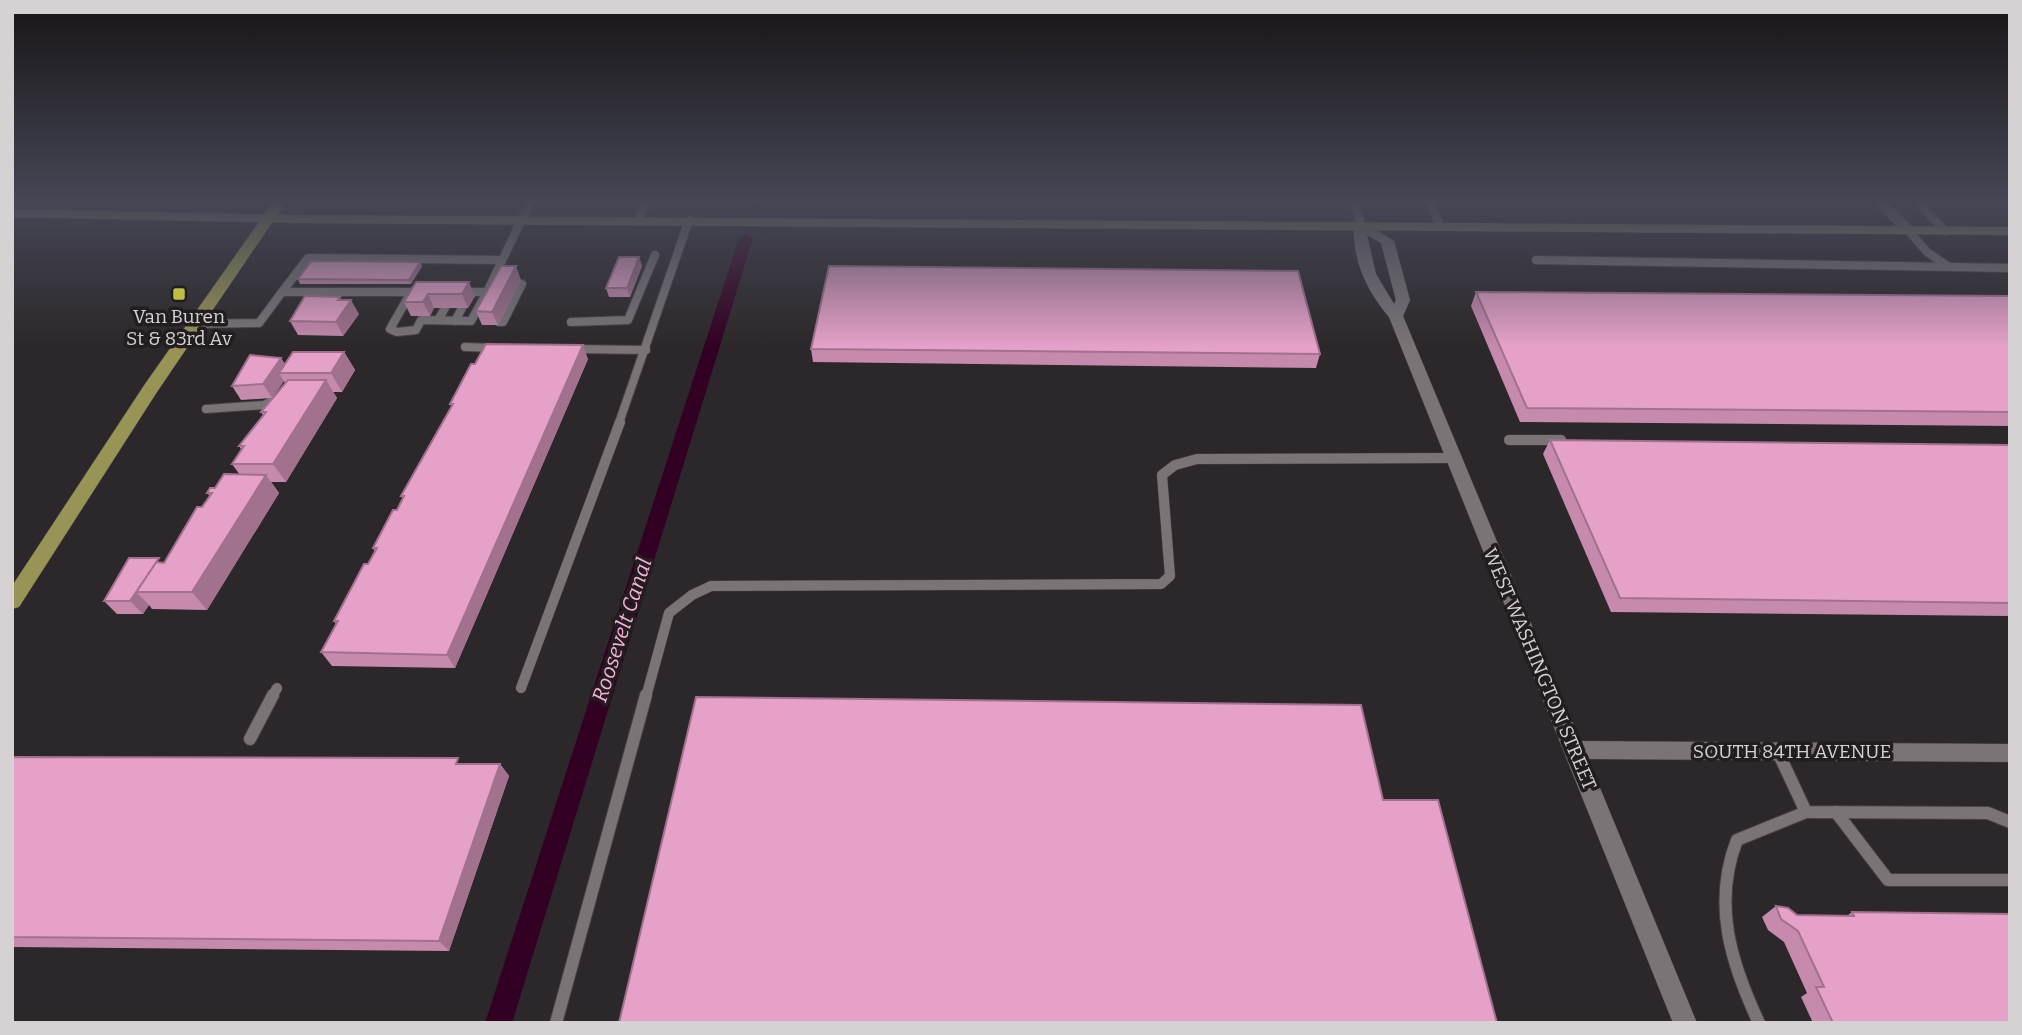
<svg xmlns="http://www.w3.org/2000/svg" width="2022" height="1035" font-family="Bitter,serif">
<rect width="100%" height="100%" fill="#2c272a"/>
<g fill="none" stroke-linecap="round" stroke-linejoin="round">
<g fill="#320022" fill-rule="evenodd">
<polygon points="766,202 757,207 750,203 751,202"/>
<polygon points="746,234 753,238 512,1023 485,1023 739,238"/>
</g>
<defs>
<g id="service-far2">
<polyline points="1354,202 1361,225"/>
<polyline points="1434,202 1431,204 1440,226"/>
<polyline points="1918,202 1945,231"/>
<polyline points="638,220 646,202"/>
<polyline points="1908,230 1927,252 1949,267"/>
<polyline points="1536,260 2010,268"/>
<polyline points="282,292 308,258 502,260"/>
<polyline points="411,292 390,329 397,332 416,330 421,320 471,321 487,292"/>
<polyline points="461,292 487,292 530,202"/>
<polyline points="438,320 445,308"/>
<polyline points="455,321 462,308"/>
<polyline points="499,322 503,322 522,284 519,284"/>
<polyline points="571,322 628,320 655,255"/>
<polyline points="195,324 259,323 282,292 421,292"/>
<polyline points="465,347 495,348"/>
<polyline points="573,349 646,350"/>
<polyline points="206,409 264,405 277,399"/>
<polyline points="619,423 689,220"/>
</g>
<g id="service-far1">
<polyline points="1509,440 1561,440"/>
<polyline points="521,688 620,422"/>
<polyline points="272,697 277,688"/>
<polyline points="646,697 669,613 692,595 711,586 1161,584 1170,576 1162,475 1175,465 1197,459 1453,458"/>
</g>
<g id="service">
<polyline points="250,739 273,695"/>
<polyline points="1777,750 1806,812 1988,813 2010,822"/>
<polyline points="1836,812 1888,880 2010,880"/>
<polyline points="556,1023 646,695"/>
<path d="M 1759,1023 C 1731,963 1712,904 1737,840 L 1806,812"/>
</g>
<g id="minor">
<polygon points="1873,202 1887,202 1913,227 1913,233 1903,233"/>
<path d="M 1361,221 L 1394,241 L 1410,300 L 1403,316 L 1580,741 L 2010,744 L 2010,762 L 1588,759 L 1697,1023 L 1673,1023 L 1389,317 C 1367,291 1352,260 1354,225 ZM 1367,235 L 1381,243 L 1396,300 L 1394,304 L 1376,274 Z"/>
</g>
<polygon id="secondary" points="12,209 297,215 2010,227 2010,235 297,223 12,217"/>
<polygon id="primary" points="273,202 286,202 157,392 19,607 12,609 12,586 145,384"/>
</defs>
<use href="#service-far2" stroke="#464244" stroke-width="10"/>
<use href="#service-far1" stroke="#464244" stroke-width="11"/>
<use href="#service" stroke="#464244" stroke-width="14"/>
<use href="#minor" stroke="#464244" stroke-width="1"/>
<use href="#secondary" stroke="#464244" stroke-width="1"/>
<use href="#primary" stroke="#464244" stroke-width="1"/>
<use href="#service-far2" stroke="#7a7477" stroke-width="8"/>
<use href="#service-far1" stroke="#7a7477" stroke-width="10"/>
<use href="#service" stroke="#7a7477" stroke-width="12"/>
<use href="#minor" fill="#7a7477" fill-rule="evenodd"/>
<use href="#secondary" fill="#898466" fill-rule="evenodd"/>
<use href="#primary" fill="#979456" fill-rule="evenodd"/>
</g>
<g fill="#c68aad">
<polygon points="639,257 642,266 630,297 609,297 606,288"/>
<polygon points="422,266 411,284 300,284 298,279"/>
<polygon points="521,280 498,325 482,325 476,311"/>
<polygon points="416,282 475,296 468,308 434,308 430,316 411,316 404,302"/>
<polygon points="1476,292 2010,296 2010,426 1520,422 1471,306"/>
<polygon points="342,300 359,314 343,336 298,335 290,321"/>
<polygon points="811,349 1320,354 1316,368 813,362"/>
<polygon points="344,352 355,370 342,392 333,392 337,398 286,482 271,482 279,493 207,610 152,609 149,605 143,614 117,614 104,601 164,563 210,496 207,493 240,475 232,464 241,449 239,446 263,415 261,412 285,383 284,381 272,398 241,400 232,386 285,364"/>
<polygon points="588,359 455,668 332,666 321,652 336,624 334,621 375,552 373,548 397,510 403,499 401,496 452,407 450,404"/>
<polygon points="1550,440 2010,445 2010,616 1611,612 1543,454"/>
<polygon points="12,757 500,764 509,776 449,951 12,947"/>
<polygon points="1776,906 1797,915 1847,916 1852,912 2010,1023 1813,1023 1801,997 1807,993 1784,942 1768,930 1762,917"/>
</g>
<g fill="#a1718d">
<polygon points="639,257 642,266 630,297 627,288"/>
<polygon points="420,262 422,266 411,284 409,280"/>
<polygon points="516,266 521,280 498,325 492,312"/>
<polygon points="469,282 475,296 468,308 462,294"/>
<polygon points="428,294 434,308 430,316 423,302"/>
<polygon points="340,297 346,307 351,300 359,314 343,336 336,322 338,300"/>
<polygon points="583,345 588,359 455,668 447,655"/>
<polygon points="344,352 355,370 342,392 331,373"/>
<polygon points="281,358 290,371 279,373 284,381 272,398 263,384"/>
<polygon points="326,380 337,398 286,482 273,464"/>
<polygon points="266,475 279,493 207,610 192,592"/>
<polygon points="136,592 149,605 143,614 130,601"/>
<polygon points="500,764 509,776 449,951 439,941"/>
</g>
<g fill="#e6a1c9" stroke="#a1718d" stroke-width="2">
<polygon points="619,257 639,257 627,288 606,288"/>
<polygon points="311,261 420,262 409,280 298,279"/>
<polygon points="501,266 516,266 492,312 476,311"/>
<polygon points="829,266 1298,271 1320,354 811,349"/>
<polygon points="416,282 469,282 462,294 428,294 423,302 404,302"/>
<polygon points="1476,292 2010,296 2010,412 1527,408"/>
<polygon points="305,296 340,297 338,300 351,300 336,322 290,321"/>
<polygon points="486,344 583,345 447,655 321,652 338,621 334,621 364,564 368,564 377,548 373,548 393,510 397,510 404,496 401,496 453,404 450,404 471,364 475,364"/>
<polygon points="293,352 344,352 331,373 279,373"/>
<polygon points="250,355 281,358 263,384 232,386"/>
<polygon points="288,380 326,380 273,464 232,464 244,446 239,446 266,412 261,412"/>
<polygon points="1550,440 2010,445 2010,603 1620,598"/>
<polygon points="224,474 266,475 192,592 136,592 156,562 164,563 197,507 202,507 212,493 207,493 210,488 215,488"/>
<polygon points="129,558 159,558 130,601 104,601"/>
<polygon points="696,697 1361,705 1383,800 1438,800 1497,1023 619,1023"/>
<polygon points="12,757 458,758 456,764 500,764 439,941 12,937"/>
<polygon points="1776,906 1788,908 1797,915 1854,916 1852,912 2010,914 2010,1023 1833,1023 1816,987 1824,987 1798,931 1781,919"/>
</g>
<linearGradient id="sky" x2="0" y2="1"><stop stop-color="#181517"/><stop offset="0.58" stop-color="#454755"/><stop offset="1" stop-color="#454755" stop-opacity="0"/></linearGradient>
<rect width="2022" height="347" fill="url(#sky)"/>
<rect fill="#c0be41" stroke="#221e20" stroke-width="2.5" x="172" y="287" width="14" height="14" rx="3.5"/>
<g text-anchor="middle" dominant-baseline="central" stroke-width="7" stroke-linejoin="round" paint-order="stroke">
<g font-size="19" fill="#d6d2d4" stroke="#221e20">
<text x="179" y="316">Van Buren<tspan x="179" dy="22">St &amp; 83rd Av</tspan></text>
</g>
<g font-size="19" fill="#d6d2d4" stroke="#221e20">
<text transform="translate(1540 669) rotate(67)">WEST WASHINGTON STREET</text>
<text x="1792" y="751">SOUTH 84TH AVENUE</text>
</g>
<g font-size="21" font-style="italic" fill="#fbb1dc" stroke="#221e20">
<text transform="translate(622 630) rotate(-72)">Roosevelt Canal</text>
</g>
</g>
<rect width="2022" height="1035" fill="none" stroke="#d6d2d4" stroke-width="28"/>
</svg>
